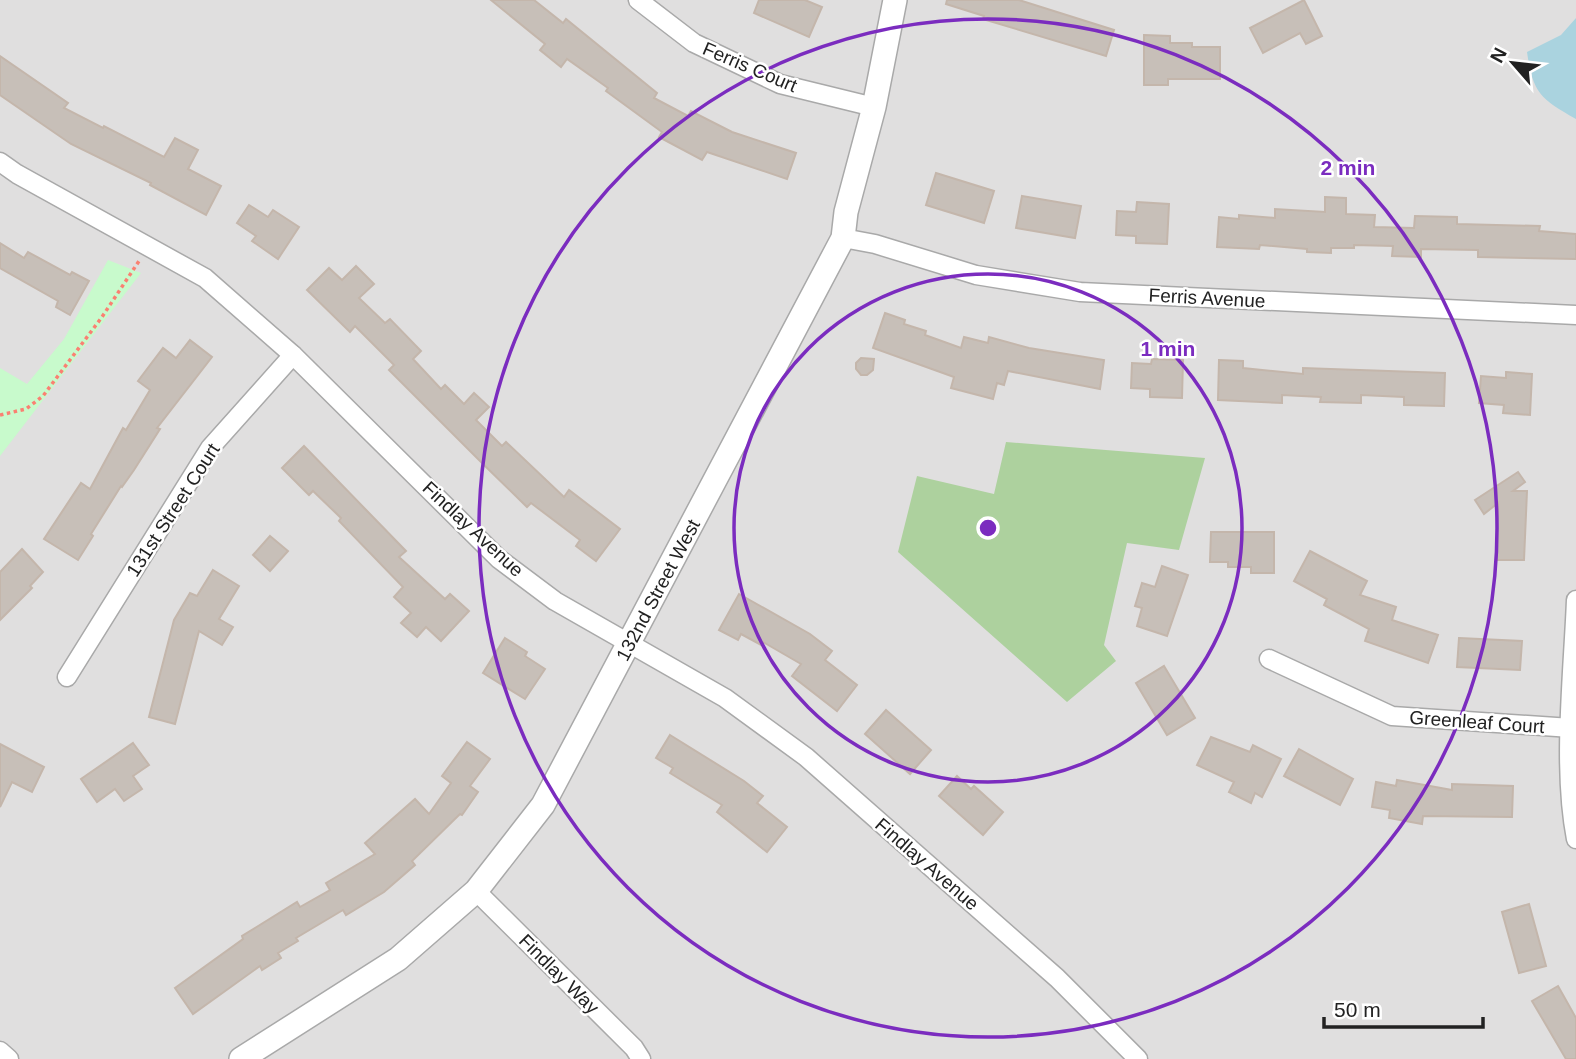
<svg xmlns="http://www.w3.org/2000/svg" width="1576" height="1059" font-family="Helvetica,sans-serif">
<rect width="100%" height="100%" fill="#f2efe9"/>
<rect fill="#e0dfdf" x="0" y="0" width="1576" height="1059"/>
<polygon fill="#add19e" points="1006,442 1205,458 1179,550 1127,543 1104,645 1116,661 1067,702 898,552 917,476 994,494"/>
<polygon fill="#c8facc" points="108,260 141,273 0,456 0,368 27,384 64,339"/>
<path fill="#aad3df" d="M 1576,18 L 1576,119 C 1541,99 1533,94 1527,52 L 1561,35 Z"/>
<g fill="#c7bfb8" stroke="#c4b6ab" stroke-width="2">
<polygon points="491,0 534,0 563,23 566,19 657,93 654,98 688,116 691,111 732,132 796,153 787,179 707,152 702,160 659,137 662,132 606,91 608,88 567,59 561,67 540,50 545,44"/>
<polygon points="759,0 805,0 822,7 809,37 754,13"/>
<polygon points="947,0 1019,0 1114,30 1106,56 983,19 984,16 946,4"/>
<polygon points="1304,0 1322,36 1306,44 1300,33 1263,53 1250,28"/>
<polygon points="1144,35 1170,36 1170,43 1192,43 1192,47 1220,47 1220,79 1168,79 1168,85 1144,85"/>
<polygon points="0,56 68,103 64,108 103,128 104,126 164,157 175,138 198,150 188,169 221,186 206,215 150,185 151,183 71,144 0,95"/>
<polygon points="936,173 994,191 984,223 926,205"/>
<polygon points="1022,196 1081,206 1075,238 1016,228"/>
<polygon points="1325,197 1346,198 1346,214 1375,215 1374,227 1414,228 1415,216 1457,217 1457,224 1540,226 1539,231 1576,234 1576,259 1478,257 1478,250 1421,249 1421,257 1392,256 1393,246 1354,245 1354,248 1331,248 1331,253 1307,252 1307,249 1260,245 1259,249 1217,247 1219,217 1239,219 1239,215 1275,218 1275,209 1325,212"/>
<polygon points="1137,202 1169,204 1167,244 1136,243 1136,236 1116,235 1117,211 1136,212"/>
<polygon points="249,205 268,217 273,210 299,227 278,259 252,241 256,236 237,223"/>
<polygon points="0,243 24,258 28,252 70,275 72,272 89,281 70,315 56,307 58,301 0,268"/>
<polygon points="356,266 374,284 359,298 385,323 390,319 421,351 413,359 441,389 445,385 464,404 474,393 489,407 476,420 502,446 506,442 564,497 569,490 620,529 596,561 576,546 580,540 531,503 527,507 484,465 389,370 394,365 355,326 350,332 307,290 329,268 342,280"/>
<polygon points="885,313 905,320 904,324 926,331 925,335 961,348 964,337 988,343 989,337 1029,348 1104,360 1100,389 1008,371 1004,385 997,383 993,399 951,388 954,377 873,348"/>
<polygon points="190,340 212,357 157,428 160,429 134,470 122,487 121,486 91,534 93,536 78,560 44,539 81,483 90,489 123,428 126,430 150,390 138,381 163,348 176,358"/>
<polygon points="861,358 874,359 873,370 867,375 861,375 856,369 856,363"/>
<polygon points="1152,359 1183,360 1182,398 1150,397 1150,389 1131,388 1132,363 1151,364"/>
<polygon points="1219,360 1243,361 1243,368 1303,374 1303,368 1445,373 1444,406 1404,405 1404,397 1361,395 1361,403 1320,402 1321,397 1282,395 1282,403 1218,400"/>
<polygon points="1506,372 1532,374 1530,415 1503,413 1504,405 1479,403 1481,376 1506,378"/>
<polygon points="304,446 406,551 399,557 445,599 450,594 469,611 441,641 426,627 417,637 401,623 411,613 394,597 403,587 339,521 341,518 313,491 309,495 282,468"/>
<polygon points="1518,472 1525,482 1513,491 1527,491 1524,560 1497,560 1498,503 1484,514 1475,500"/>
<polygon points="1211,532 1274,532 1274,573 1251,573 1251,567 1228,567 1228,562 1210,562"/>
<polygon points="270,536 288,551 270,571 253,555"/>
<polygon points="22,549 43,572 30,586 32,588 0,620 0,572"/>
<polygon points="1310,551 1367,581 1360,595 1396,607 1392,620 1438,635 1428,663 1365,641 1369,629 1324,605 1327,599 1294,581"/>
<polygon points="1162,566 1188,575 1167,636 1137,626 1142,608 1135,606 1142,583 1155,587"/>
<polygon points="213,570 239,586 219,619 233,627 222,645 199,631 175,724 149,717 174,620 190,593 197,596"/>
<polygon points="739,594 810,634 832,651 825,660 857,685 837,711 792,676 801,664 763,642 761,645 741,634 738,640 719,630"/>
<polygon points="505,638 527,652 525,656 545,669 525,699 483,673"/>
<polygon points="1459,638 1522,641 1520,670 1457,667"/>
<polygon points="1164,666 1195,718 1167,735 1136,683"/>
<polygon points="886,710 931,750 910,774 865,734"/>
<polygon points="670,735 744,781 763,796 757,803 787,827 767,852 717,812 722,805 670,773 673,768 656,758"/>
<polygon points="1211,737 1250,752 1253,745 1281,759 1262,797 1255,793 1251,803 1229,792 1234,782 1197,765"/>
<polygon points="467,742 490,759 470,786 478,792 462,815 460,814 412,861 415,865 384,892 346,915 343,910 296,938 298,941 278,953 281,958 262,970 260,966 193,1014 175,988 243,939 242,936 297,902 300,907 330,890 326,883 375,854 365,843 415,799 429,814 451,783 442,776"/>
<polygon points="133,743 149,765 133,776 142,789 124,801 115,789 97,802 81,779"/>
<polygon points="0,744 44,767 32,792 12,782 0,807"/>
<polygon points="1299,749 1353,779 1340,805 1284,776"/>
<polygon points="957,776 971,789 974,786 1003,812 983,835 939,796"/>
<polygon points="1397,780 1452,790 1452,784 1513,786 1512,817 1423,816 1422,824 1389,818 1390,810 1372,807 1376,782 1396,786"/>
<polygon points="1529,904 1546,966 1519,973 1502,912"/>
<polygon points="1558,986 1576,1018 1576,1059 1566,1059 1532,1001"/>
</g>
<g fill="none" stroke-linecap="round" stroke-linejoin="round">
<defs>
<g id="minor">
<polyline points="638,0 694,43 780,84 874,107"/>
<polyline points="0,162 17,174 205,278 293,355 499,559 555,601 725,698 806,757 1057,978 1138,1059"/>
<polyline points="843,238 875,244 976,275 1080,292 1576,315"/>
<path d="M 1576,600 C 1573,674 1562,767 1576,839"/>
<polyline points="1269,659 1392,716 1571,728"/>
<polyline points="67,677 210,448 293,355"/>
<polyline points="476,891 634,1048 641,1059"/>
<polyline points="0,1051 9,1059"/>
</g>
<polyline id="tertiary" points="241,1059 398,959 476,891 543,805 843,238 846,212 874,107 895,0"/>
</defs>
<use href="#minor" stroke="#a9a9a9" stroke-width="21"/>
<use href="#tertiary" stroke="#a9a9a9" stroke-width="26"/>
<polyline stroke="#fa8072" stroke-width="3.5" stroke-dasharray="3.5 3.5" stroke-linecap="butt" points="0,415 26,409 43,396 102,317 139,261"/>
<use href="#minor" stroke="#fff" stroke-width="18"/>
<use href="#tertiary" stroke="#fff" stroke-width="23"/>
</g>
<g fill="none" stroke="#7b2cbf" stroke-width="3.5">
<circle cx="988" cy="528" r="254"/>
<circle cx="988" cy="528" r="509"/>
</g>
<g text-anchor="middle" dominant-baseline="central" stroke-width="5" stroke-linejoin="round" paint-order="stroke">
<g font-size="19" fill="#222" stroke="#fff">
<text transform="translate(750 67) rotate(23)">Ferris Court</text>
<text transform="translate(1207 298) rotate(3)">Ferris Avenue</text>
<text transform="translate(173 510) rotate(-57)">131st Street Court</text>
<text transform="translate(473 529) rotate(43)">Findlay Avenue</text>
<text transform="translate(658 590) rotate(-62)">132nd Street West</text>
<text transform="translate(1477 722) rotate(4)">Greenleaf Court</text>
<text transform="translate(927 864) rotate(41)">Findlay Avenue</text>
<text transform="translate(559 974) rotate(45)">Findlay Way</text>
</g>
</g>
<circle cx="988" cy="528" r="10" fill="#7b2cbf" stroke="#fff" stroke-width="3.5"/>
<g font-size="21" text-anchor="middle" font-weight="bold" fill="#7b2cbf" stroke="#fff" stroke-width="5" stroke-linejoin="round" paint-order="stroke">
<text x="1348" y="175">2 min</text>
<text x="1168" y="356">1 min</text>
</g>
<g transform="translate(1513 63) rotate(298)" stroke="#ffffff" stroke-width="5" paint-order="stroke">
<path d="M0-5L12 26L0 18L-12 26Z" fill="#222222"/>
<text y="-10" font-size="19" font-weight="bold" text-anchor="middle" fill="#222222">N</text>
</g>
<path d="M1324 1017v10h159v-10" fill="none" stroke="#222222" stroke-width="3.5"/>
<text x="1334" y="1017" font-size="21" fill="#222222" stroke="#ffffff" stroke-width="5" paint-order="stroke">50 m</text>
</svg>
